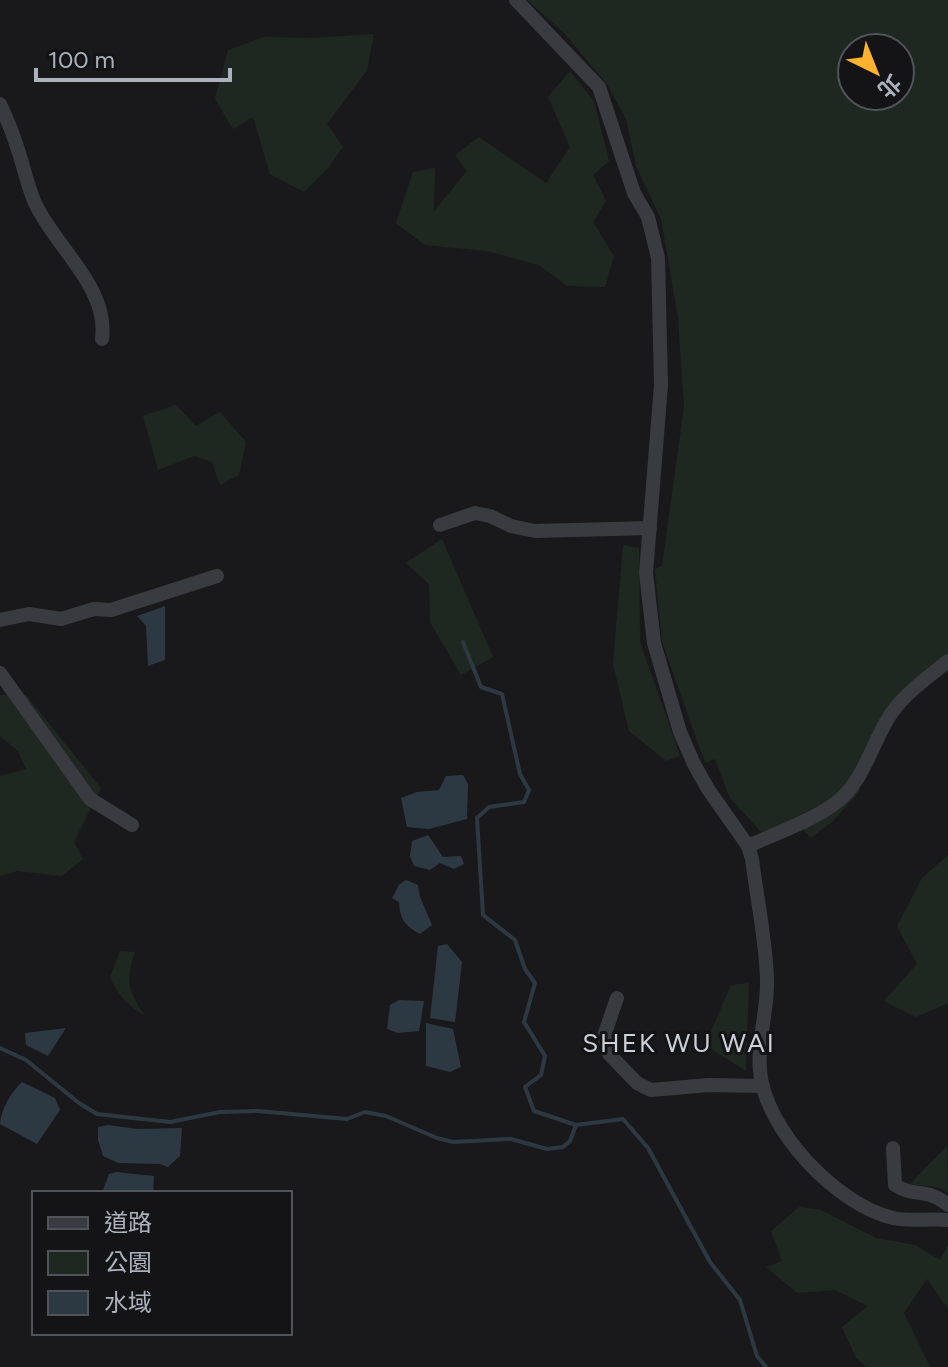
<svg xmlns="http://www.w3.org/2000/svg" width="948" height="1367" font-family="Figtree,'Noto Sans TC',sans-serif">
<rect width="100%" height="100%" fill="#19191c"/>
<g fill="#1f2820" fill-rule="evenodd">
<path d="M 527,0 L 948,0 L 948,658 L 889,707 L 856,770 L 860,791 L 833,821 L 811,838 L 794,820 L 763,834 L 730,798 L 715,759 L 705,763 L 662,642 L 655,569 L 662,566 L 684,407 L 678,318 L 661,219 L 636,166 L 626,119 L 607,84 L 563,32 ZM 852,48 L 900,48 L 900,96 L 852,96 Z"/>
<polygon points="374,34 367,70 327,124 343,147 329,167 304,192 270,174 253,117 233,129 215,99 228,50 264,37 312,38"/>
<polygon points="570,71 594,101 609,161 593,175 606,201 593,222 614,256 605,287 567,286 539,265 487,251 425,245 396,223 413,172 435,168 434,211 467,171 455,155 479,137 546,183 570,147 548,97"/>
<polygon points="176,405 196,426 220,412 246,442 239,475 220,485 212,462 194,456 158,470 143,416"/>
<polygon points="442,539 493,657 461,675 430,622 429,584 406,563"/>
<polygon points="623,545 639,548 640,642 680,756 666,761 629,731 613,664"/>
<polygon points="0,695 26,695 101,788 74,842 83,859 62,876 17,871 0,876 0,776 26,769 18,751 0,736"/>
<polygon points="948,855 948,1003 916,1017 884,1001 917,964 897,926 922,878"/>
<path d="M 120,951 L 135,952 C 125,980 128,990 144,1015 C 127,1005 118,995 110,977 Z"/>
<polygon points="749,983 746,1071 705,1045 731,985"/>
<polygon points="947,1146 948,1194 941,1188 910,1184"/>
<polygon points="799,1207 821,1210 876,1238 915,1245 940,1260 948,1245 948,1309 927,1279 904,1313 930,1367 867,1367 856,1358 842,1327 868,1306 835,1290 797,1293 766,1267 782,1261 771,1231"/>
</g>
<g fill="#2d3942">
<polygon points="165,606 165,660 148,666 146,626 137,616"/>
<polygon points="463,775 468,784 467,819 429,829 407,827 401,798 417,792 439,790 446,776"/>
<polygon points="428,835 443,857 461,856 464,864 454,869 440,863 430,870 414,866 410,856 412,841"/>
<path d="M 406,880 L 418,885 L 420,897 L 432,925 L 420,934 C 405,926 400,919 399,902 L 392,898 L 399,885 Z"/>
<polygon points="447,944 462,962 455,1022 430,1018 438,946"/>
<polygon points="399,1000 424,1001 419,1031 398,1033 387,1029 390,1005"/>
<polygon points="426,1023 453,1029 461,1067 450,1072 426,1066"/>
<polygon points="66,1028 48,1056 26,1045 25,1033"/>
<path d="M 22,1082 L 55,1098 L 60,1110 L 37,1144 L 0,1124 C 1,1109 11,1092 22,1082 Z"/>
<polygon points="108,1125 137,1129 182,1128 180,1156 168,1167 160,1164 118,1163 103,1156 98,1140 98,1127"/>
<polygon points="116,1172 154,1176 153,1193 102,1193 109,1174"/>
</g>
<g fill="none" stroke-linecap="round" stroke-linejoin="round">
<g stroke="#2d3942" stroke-width="4">
<polyline points="463,642 481,687 502,694 520,774 529,790 524,802 489,807 477,818 483,915 515,940 525,969 535,983 524,1022 545,1056 541,1075 525,1087 534,1111 576,1125 623,1119 648,1148 710,1262 740,1300 757,1356 766,1367"/>
<polyline points="0,1048 26,1060 79,1103 97,1114 170,1122 220,1112 258,1111 347,1119 365,1112 386,1116 437,1138 453,1142 511,1139 547,1149 563,1147 570,1141 576,1125"/>
</g>
<g stroke="#3a3b41" stroke-width="14">
<path d="M 516,0 L 599,87 L 634,193 L 648,217 L 658,258 L 661,385 L 646,573 L 654,643 L 680,732 L 694,764 L 708,789 L 748,846 L 752,859 C 757,899 766,940 767,980 C 768,1010 757,1041 760,1071 C 765,1130 837,1205 893,1218 C 910,1222 931,1218 948,1220"/>
<path d="M 0,104 C 6,117 12,131 16,144 C 23,163 27,185 35,203 C 55,247 109,287 102,339"/>
<polyline points="440,525 475,513 490,516 511,526 535,531 650,528"/>
<polyline points="0,620 29,614 61,619 94,609 111,610 217,576"/>
<polyline points="0,673 90,799 132,825"/>
<path d="M 748,846 C 772,835 813,820 833,805 C 861,786 870,750 886,722 C 900,696 925,680 948,661"/>
<polyline points="617,998 604,1036 609,1054 637,1083 651,1090 709,1085 763,1086"/>
<path d="M 893,1148 L 895,1185 C 915,1198 927,1187 948,1205"/>
</g>
</g>
<g text-anchor="middle" dominant-baseline="central" stroke-width="6" stroke-linejoin="round" paint-order="stroke">
<g font-size="26" letter-spacing="2" fill="#ccd0d8" stroke="#141417">
<text x="679" y="1043">SHEK WU WAI</text>
</g>
</g>
<rect x="32" y="1191" width="260" height="144" fill="#141417" stroke="#505359" stroke-width="2"/>
<rect x="48" y="1217" width="40" height="12" fill="#3a3b41" stroke="#505359" stroke-width="2"/>
<text x="104" y="1231" font-size="24" fill="#abb1bd">道路</text>
<rect x="48" y="1251" width="40" height="24" fill="#1f2820" stroke="#505359" stroke-width="2"/>
<text x="104" y="1271" font-size="24" fill="#abb1bd">公園</text>
<rect x="48" y="1291" width="40" height="24" fill="#2d3942" stroke="#505359" stroke-width="2"/>
<text x="104" y="1311" font-size="24" fill="#abb1bd">水域</text>
<g transform="translate(876 72) rotate(137)"><circle r="38" fill="#141417" stroke="#505359" stroke-width="2"/>
<path d="M0-6L14 30L0 20L-14 30Z" fill="#ffb22e"/>
<text y="-12" font-size="22" font-weight="bold" text-anchor="middle" fill="#abb1bd">北</text>
</g>
<path d="M36 68v12h194v-12" fill="none" stroke="#abb1bd" stroke-width="4"/>
<text x="48" y="68" font-size="24" fill="#abb1bd" stroke="#141417" stroke-width="6" paint-order="stroke">100 m</text>
</svg>
